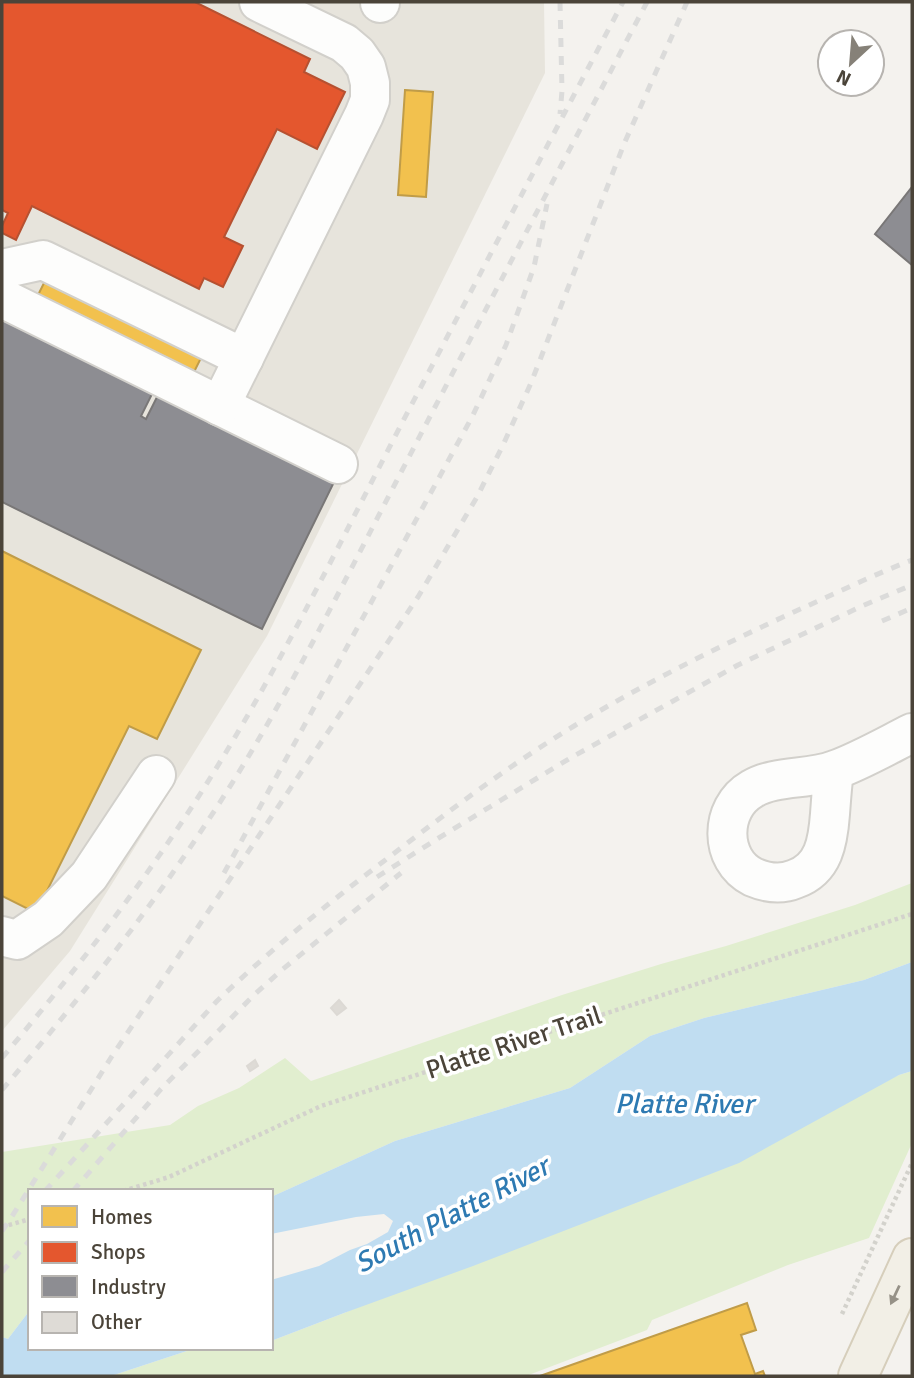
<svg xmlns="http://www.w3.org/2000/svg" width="914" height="1378" font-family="Signika,sans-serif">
<rect width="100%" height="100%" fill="#f4f2ee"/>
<polygon fill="#e7e4dc" points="2,2 544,2 545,73 267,636 70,951 2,1031"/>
<g fill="#e1eecf">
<polygon points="912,883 912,962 864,980 704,1018 650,1036 570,1088 395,1141 271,1197 271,1191 30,1191 30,1310 8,1339 2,1337 2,1152 170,1125 198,1106 239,1088 285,1058 311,1081 562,995 661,964 726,946 855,905"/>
<polygon points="912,1071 912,1143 869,1238 788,1265 652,1320 647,1330 526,1376 111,1376 196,1348 271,1348 271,1341 344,1313 899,1075"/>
</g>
<g fill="#c0ddf1">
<polygon points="912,962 912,1071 899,1075 739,1163 473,1266 344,1313 271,1341 271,1280 319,1266 350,1250 367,1244 388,1232 393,1221 384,1214 356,1217 271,1234 271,1197 395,1141 570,1088 650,1036 704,1018 864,980"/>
<polygon points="30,1310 30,1348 196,1348 111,1376 2,1376 2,1337 8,1339"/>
</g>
<g fill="#f2c14e" stroke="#c09c48" stroke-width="2">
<polygon points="405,90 433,92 426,197 398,195"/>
<polygon points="49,273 205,350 193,374 37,297"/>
<polygon points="2,551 201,650 157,739 129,726 36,913 2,896"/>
<polygon points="747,1303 756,1330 741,1335 755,1374 763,1371 765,1376 540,1376"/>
</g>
<polygon fill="#e4572e" stroke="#b65131" stroke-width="2" points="2,2 195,2 310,59 304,72 345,92 317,149 277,129 224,237 243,246 223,287 204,278 199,289 32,206 16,240 2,233 2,226 8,213 2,210"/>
<g fill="#8d8d92" stroke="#797777" stroke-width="2">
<polygon points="912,187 912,265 875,234"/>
<polygon points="2,316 154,390 141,416 146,419 160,391 336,478 262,629 2,502"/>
</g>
<g fill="#dedbd6" stroke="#dcd9d4" stroke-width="2">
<polygon points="339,1000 346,1008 337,1015 331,1008"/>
<polygon points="255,1060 258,1066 250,1071 247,1066"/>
</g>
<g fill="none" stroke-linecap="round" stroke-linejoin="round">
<defs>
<g id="minor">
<polyline points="380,3 380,2"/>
<polyline points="2,269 43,260 244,358"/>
<polyline points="2,298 338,464"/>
<polyline points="220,406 364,115 370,100 370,83 366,67 357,54 344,43 259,2"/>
<path d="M 834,771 C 832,785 831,800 830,814 C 828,841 824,869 795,879 C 781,885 767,883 753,877 C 719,860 719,808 752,789 C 775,775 810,780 835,770 C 860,761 888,745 912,733"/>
<polyline points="2,936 17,940 48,919 89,876 156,775"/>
</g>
<polyline id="major" points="858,1376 912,1258"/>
</defs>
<use href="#minor" stroke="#d2d0cb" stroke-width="42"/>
<use href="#major" stroke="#d6cebb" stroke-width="42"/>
<g stroke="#d3d2cc" stroke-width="4.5" stroke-dasharray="3.5 3.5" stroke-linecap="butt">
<polyline points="123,1191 169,1177 321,1106 912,914"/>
<polyline points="2,1227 30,1219"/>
<polyline points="842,1314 912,1163"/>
</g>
<use href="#minor" stroke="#fdfdfc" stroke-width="38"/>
<use href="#major" stroke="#f2efe6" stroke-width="38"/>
<g stroke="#dbdbda" stroke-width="5" stroke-dasharray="9 9" stroke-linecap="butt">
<polyline points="560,2 562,91 560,114"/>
<polyline points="882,621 912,608"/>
<polyline points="224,873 472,417 506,345 534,267 547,204"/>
<polyline points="377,877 437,839 572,757 738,665 862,606 912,585"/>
<path d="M 2,1058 C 71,976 137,892 195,802 C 273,681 336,550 402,423 C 476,282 549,142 623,2"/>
<path d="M 2,1090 C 75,1004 146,916 207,822 C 279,714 336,597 396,482 C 479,322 563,162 647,2"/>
<path d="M 45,1191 L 217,1001 C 269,951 326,905 384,861 C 445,814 508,766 574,726 C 645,683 720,646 796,611 C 834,594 873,575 912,560"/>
<polyline points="73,1191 161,1089 254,995 283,969 401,873"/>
<polyline points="2,1231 11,1218 112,1056 418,597 477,497 503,445 531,383 624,144 687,2"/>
<polyline points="2,1272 30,1240"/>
</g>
</g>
<defs><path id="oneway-solid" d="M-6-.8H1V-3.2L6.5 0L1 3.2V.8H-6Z" transform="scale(1.75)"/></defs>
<use fill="#969187" href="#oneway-solid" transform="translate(895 1295) rotate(115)"/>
<g text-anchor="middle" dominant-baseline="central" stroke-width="7" stroke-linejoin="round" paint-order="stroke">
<g font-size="26" fill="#4b4439" stroke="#fff">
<text transform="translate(514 1043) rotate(-18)">Platte River Trail</text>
</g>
<g font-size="28" font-style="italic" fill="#2e7ab2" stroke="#fff">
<text x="684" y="1104">Platte River</text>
<text transform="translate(452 1215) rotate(-28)">South Platte River</text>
</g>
</g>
<rect width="914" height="1378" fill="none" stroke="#4b4439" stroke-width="7"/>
<rect x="28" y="1189" width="245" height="161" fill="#ffffff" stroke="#b7b4b0" stroke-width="2"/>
<rect x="42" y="1206" width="35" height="21" fill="#f2c14e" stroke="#b7b4b0" stroke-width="2"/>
<text x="91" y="1224" font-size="21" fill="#4b4439">Homes</text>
<rect x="42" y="1242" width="35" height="21" fill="#e4572e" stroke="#b7b4b0" stroke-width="2"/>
<text x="91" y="1259" font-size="21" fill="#4b4439">Shops</text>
<rect x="42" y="1276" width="35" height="21" fill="#8d8d92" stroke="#b7b4b0" stroke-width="2"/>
<text x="91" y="1294" font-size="21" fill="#4b4439">Industry</text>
<rect x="42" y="1312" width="35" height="21" fill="#dedbd6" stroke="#b7b4b0" stroke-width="2"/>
<text x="91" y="1329" font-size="21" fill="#4b4439">Other</text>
<g transform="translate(851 63) rotate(206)"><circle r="33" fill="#ffffff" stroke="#b7b4b0" stroke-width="2"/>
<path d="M0-5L12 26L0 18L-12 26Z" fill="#868178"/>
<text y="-10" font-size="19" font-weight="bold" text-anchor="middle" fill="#4b4439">N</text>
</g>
</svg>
